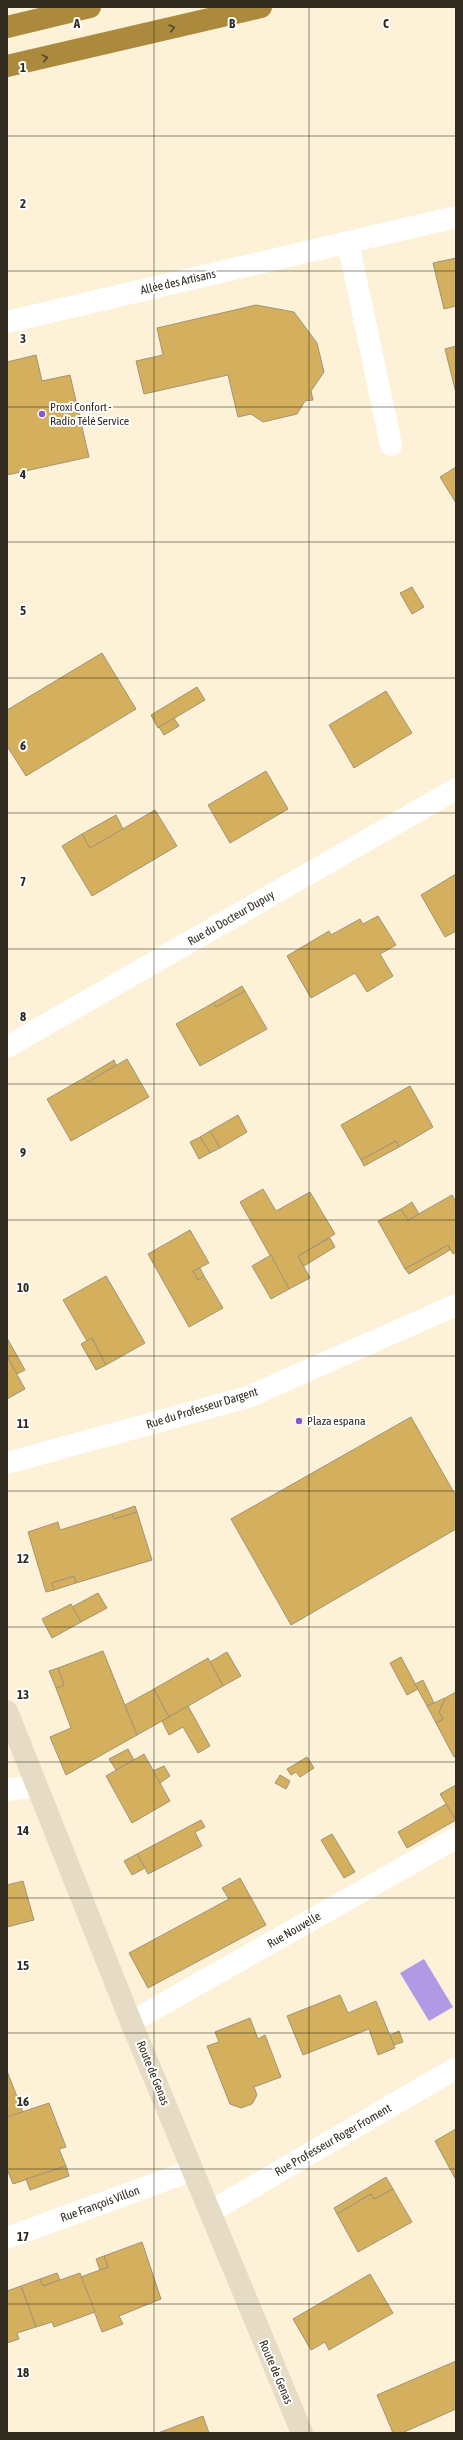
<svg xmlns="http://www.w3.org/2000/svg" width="463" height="2440" font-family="'Asap Condensed',sans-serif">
<rect width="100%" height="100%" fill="#fdf1d7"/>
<polygon fill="#b09ae5" points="424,1959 453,2007 429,2021 400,1973"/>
<g fill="#d4af5d" stroke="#a29476">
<polygon points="456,258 456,306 444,309 433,263"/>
<polygon points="256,305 294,312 317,343 324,372 311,391 313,400 305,401 297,414 263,422 251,414 238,417 228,375 144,394 136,361 163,355 157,328"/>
<polygon points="456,346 456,393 445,349"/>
<polygon points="36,355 42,381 70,375 89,457 7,475 7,362"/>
<polygon points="456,467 456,503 440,477"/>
<polygon points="412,587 424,607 412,614 400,593"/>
<polygon points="102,653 136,709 26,776 7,746 7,710"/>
<polygon points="197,687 205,700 158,728 151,715"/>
<polygon points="386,691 412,733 354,768 329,725"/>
<polygon points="174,718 179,726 164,735 159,727"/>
<polygon points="266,771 288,809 230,843 208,805"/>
<polygon points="155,810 177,846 92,896 62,846 82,834 90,848"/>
<polygon points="116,815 123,829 90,848 82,834"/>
<polygon points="456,874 456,931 445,937 421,895"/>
<polygon points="378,916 396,945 380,954 393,976 367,992 355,973 311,998 287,956 329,931 331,935 360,919 363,924"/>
<polygon points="242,986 245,991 216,1007 213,1003"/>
<polygon points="245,991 267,1029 200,1066 176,1024 213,1003 216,1007"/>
<polygon points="127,1059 149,1097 71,1141 47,1099 84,1078 88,1082"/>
<polygon points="114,1060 116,1065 88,1082 84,1078"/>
<polygon points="410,1086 433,1127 399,1147 396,1141 361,1160 341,1125"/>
<polygon points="238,1115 247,1132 220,1148 210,1131"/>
<polygon points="210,1131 220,1148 210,1153 200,1137"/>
<polygon points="200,1137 210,1153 199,1159 190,1142"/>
<polygon points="396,1141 399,1147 364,1166 361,1160"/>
<polygon points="263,1189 276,1211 310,1192 335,1234 298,1256 310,1278 289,1289 240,1202"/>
<polygon points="452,1195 456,1202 456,1252 453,1254 448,1245 405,1269 378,1221 401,1209 408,1220"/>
<polygon points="412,1202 419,1214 408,1220 401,1209"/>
<polygon points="190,1230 209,1263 193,1271 198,1280 204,1276 223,1308 189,1327 148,1254"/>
<polygon points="330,1238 335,1247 304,1266 298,1256"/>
<polygon points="448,1245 450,1250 409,1274 405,1269"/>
<polygon points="271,1255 289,1289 271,1299 252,1266"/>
<polygon points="200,1268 204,1276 198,1280 193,1271"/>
<polygon points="106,1276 145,1343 106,1365 92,1338 87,1341 63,1300"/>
<polygon points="7,1338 25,1370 17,1374 7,1356"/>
<polygon points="92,1338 106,1365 96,1370 81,1344"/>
<polygon points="7,1356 25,1389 7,1399"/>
<polygon points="411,1417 456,1496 456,1529 291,1625 231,1519"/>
<polygon points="135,1506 137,1512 114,1519 112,1514"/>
<polygon points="137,1512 152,1560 76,1583 74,1576 52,1583 54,1590 46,1592 28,1532 58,1522 60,1530 112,1514 114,1519"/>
<polygon points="74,1576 76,1583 54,1590 52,1583"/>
<polygon points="98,1593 107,1608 81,1622 72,1607"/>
<polygon points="71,1604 81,1622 52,1638 42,1619"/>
<polygon points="103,1651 137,1735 66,1775 50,1737 71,1728 56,1688 64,1685 58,1668"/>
<polygon points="227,1652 241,1676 223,1686 210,1662"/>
<polygon points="401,1657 418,1689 407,1695 390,1663"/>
<polygon points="208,1658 223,1686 169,1717 154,1689"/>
<polygon points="58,1668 64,1685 56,1688 49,1671"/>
<polygon points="423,1680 434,1703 427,1706 415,1684"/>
<polygon points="154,1689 169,1717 137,1735 125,1705"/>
<polygon points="456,1692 456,1756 454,1757 436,1723 443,1719 439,1712 445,1698"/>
<polygon points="445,1698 439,1712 443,1719 436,1723 427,1706"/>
<polygon points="188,1706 210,1746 198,1753 183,1727 169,1735 162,1721"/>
<polygon points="128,1749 134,1760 116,1770 109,1759"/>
<polygon points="144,1754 170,1801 132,1823 106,1776"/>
<polygon points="307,1757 314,1768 300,1777 296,1772 291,1775 287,1769"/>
<polygon points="164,1766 170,1776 160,1783 153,1771"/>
<polygon points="280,1775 290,1781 286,1789 275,1783"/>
<polygon points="456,1785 456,1820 440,1794"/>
<polygon points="446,1804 456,1820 407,1848 398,1832"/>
<polygon points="201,1820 205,1827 195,1832 202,1846 148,1874 137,1854"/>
<polygon points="332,1834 355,1872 344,1878 321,1840"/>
<polygon points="137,1854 145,1868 132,1875 124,1861"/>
<polygon points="240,1878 266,1925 148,1988 129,1953 229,1899 222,1888"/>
<polygon points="23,1881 34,1920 7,1927 7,1885"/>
<polygon points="340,1995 348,2013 376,2001 395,2048 378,2055 369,2029 303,2055 287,2016"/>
<polygon points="250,2018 258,2039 265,2035 281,2077 254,2087 257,2095 252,2104 241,2108 230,2104 207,2046 219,2042 215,2032"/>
<polygon points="399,2031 403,2042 394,2045 390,2035"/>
<polygon points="7,2071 23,2112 7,2117"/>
<polygon points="49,2103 66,2147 59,2149 66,2166 13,2184 7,2169 7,2117"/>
<polygon points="456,2129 456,2180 435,2141"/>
<polygon points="66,2166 69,2176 30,2190 26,2179"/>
<polygon points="386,2177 393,2189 374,2199 371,2194 337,2214 334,2208"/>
<polygon points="393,2189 412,2222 358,2252 337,2214 371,2194 374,2199"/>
<polygon points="142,2242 161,2299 119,2316 123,2324 102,2332 81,2277 108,2267 104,2256"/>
<polygon points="104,2256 108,2267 100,2270 96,2259"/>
<polygon points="57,2273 60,2280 43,2286 40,2279"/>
<polygon points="80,2273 95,2312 54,2327 52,2322 36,2327 21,2286 40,2279 43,2286"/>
<polygon points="370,2274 393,2313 329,2350 325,2342 311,2350 293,2319"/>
<polygon points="21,2286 36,2327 17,2333 19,2339 7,2343 7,2291"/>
<polygon points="456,2361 456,2409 402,2433 393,2433 377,2395"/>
<polygon points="203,2416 209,2433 158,2433"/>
</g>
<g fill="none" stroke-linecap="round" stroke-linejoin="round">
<g stroke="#fff" stroke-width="22">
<polyline points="348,242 391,445"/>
<polyline points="7,322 456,217"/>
<polyline points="7,1047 456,789"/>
<polyline points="7,1463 248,1397 456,1305"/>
<polyline points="7,1790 37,1786"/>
<polyline points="131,2022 456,1838"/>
<polyline points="210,2212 456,2068"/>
<polyline points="7,2238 193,2170"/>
</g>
<polyline stroke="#e6dcc5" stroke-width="22" points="7,1711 131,2022 302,2433"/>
<g stroke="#ab8a3d" stroke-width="22">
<polyline points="7,27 90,7"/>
<polyline points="7,66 261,7"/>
</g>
</g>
<defs><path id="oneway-chevron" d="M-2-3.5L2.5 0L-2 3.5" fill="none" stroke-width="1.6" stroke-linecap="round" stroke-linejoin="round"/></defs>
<g stroke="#564828">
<use href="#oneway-chevron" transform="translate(172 28) rotate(-13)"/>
<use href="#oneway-chevron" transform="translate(45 58) rotate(-12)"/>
</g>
<path fill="none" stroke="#312b1f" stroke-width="1" stroke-opacity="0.55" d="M 154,7 L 154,2433M 309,7 L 309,2433M 7,136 L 456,136M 7,271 L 456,271M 7,407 L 456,407M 7,542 L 456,542M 7,678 L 456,678M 7,813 L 456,813M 7,949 L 456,949M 7,1084 L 456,1084M 7,1220 L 456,1220M 7,1356 L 456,1356M 7,1491 L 456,1491M 7,1627 L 456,1627M 7,1762 L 456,1762M 7,1898 L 456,1898M 7,2033 L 456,2033M 7,2169 L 456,2169M 7,2304 L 456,2304"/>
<g fill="#8457d1" stroke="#fff" stroke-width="1.5">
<circle cx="42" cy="414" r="4"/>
<circle cx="299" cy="1421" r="4"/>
</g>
<g text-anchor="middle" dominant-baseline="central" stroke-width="4" stroke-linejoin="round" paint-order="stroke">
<g font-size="12" fill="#312b1f" stroke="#fff">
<text transform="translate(178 282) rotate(-13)">Allée des Artisans</text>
<text transform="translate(231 918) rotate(-30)">Rue du Docteur Dupuy</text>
<text transform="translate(202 1408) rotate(-17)">Rue du Professeur Dargent</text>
<text transform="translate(294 1930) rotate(-30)">Rue Nouvelle</text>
<text transform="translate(153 2073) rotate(68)">Route de Genas</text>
<text transform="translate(333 2140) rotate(-30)">Rue Professeur Roger Froment</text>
<text transform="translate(100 2204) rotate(-20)">Rue François Villon</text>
<text transform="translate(276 2372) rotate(67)">Route de Genas</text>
</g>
<g font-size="12" fill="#312b1f" stroke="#fff" text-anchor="start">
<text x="50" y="407">Proxi Confort -<tspan x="50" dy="14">Radio Télé Service</tspan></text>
<text x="307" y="1421">Plaza espana</text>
</g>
</g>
<g font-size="13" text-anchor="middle" font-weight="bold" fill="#312b1f" stroke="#fff" stroke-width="4" stroke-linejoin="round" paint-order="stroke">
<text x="77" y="28">A</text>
<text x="232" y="28">B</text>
<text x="386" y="28">C</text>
<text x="23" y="72">1</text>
<text x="23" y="208">2</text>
<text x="23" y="343">3</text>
<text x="23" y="479">4</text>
<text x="23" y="615">5</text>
<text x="23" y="750">6</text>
<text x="23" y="886">7</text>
<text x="23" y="1021">8</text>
<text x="23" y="1157">9</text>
<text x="23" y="1292">10</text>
<text x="23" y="1428">11</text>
<text x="23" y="1563">12</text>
<text x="23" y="1699">13</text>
<text x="23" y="1835">14</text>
<text x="23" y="1970">15</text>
<text x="23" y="2106">16</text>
<text x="23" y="2241">17</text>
<text x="23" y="2377">18</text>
</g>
<rect width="463" height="2440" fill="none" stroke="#312b1f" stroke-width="16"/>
</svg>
